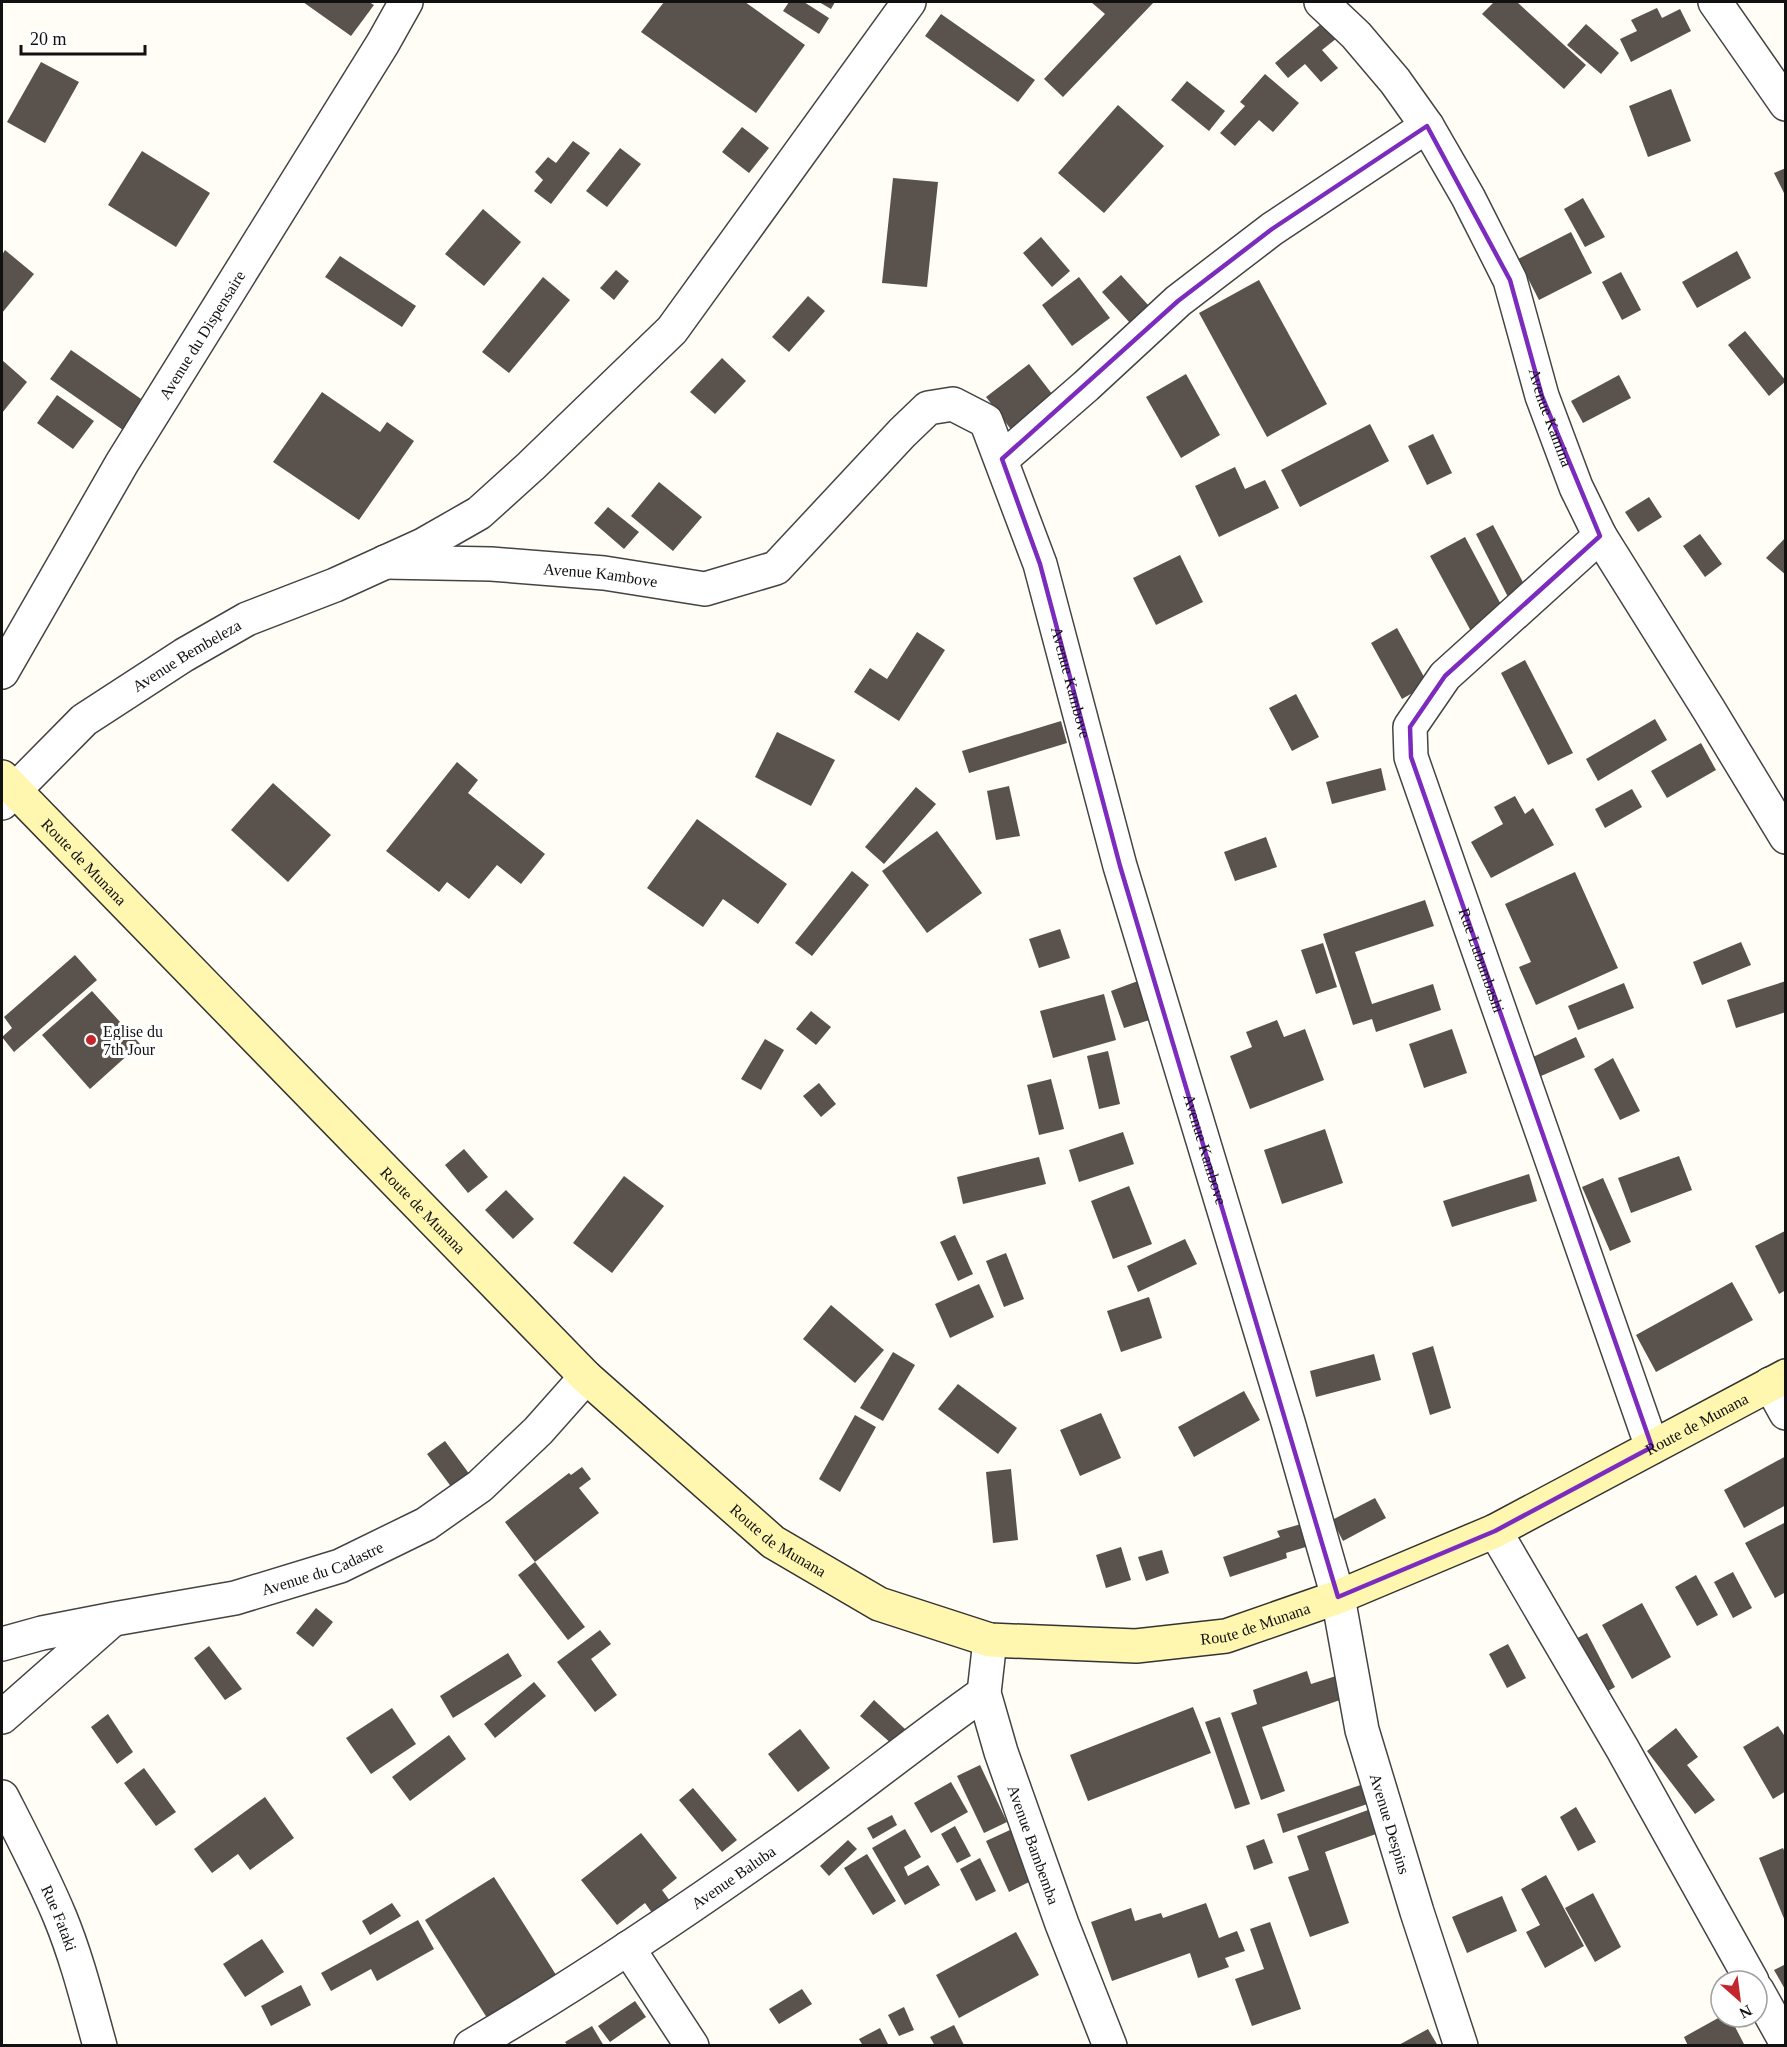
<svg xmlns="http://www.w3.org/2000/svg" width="1787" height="2047" font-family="Georgia,serif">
<rect width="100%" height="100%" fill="#fffdf5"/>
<g fill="#5a524d">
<polygon points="303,2 369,2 374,5 351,36"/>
<polygon points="664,2 745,2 805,45 756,113 641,32"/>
<polygon points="789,2 804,2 829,18 819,34 783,11"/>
<polygon points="819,2 835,2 831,9"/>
<polygon points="1091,2 1154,2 1063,97 1044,79 1105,14"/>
<polygon points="1494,2 1517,2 1586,65 1564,89 1482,14"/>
<polygon points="1657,8 1662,18 1680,9 1691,31 1631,62 1620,39 1637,31 1631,20"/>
<polygon points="941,14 1035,80 1018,102 925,36"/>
<polygon points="1328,18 1342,34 1322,50 1338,68 1321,82 1305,64 1288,78 1275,63"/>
<polygon points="1586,24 1619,53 1601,74 1567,45"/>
<polygon points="41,62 79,82 45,143 7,122"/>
<polygon points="1265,74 1299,103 1273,132 1259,120 1235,146 1220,133 1245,106 1240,102"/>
<polygon points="1187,81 1225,111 1209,131 1171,100"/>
<polygon points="1671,89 1691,141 1648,157 1629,106"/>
<polygon points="1118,105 1164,146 1104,213 1058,173"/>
<polygon points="742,127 769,148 749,173 722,152"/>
<polygon points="573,141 590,153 551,204 534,191 543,180 535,172 548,157 556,163"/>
<polygon points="620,148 641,164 607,207 586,191"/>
<polygon points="142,151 210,193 176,247 108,205"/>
<polygon points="1786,168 1786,197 1774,173"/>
<polygon points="893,178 938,182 927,287 882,283"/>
<polygon points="1583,198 1605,237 1585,247 1564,209"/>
<polygon points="483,209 521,242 484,286 445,254"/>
<polygon points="1571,232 1592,273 1539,300 1518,259"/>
<polygon points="1041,237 1070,271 1052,287 1023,253"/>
<polygon points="5,250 34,274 2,313 2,255"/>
<polygon points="1737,251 1751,278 1697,308 1682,282"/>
<polygon points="340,256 416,306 402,327 325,277"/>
<polygon points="616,270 629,281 614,300 600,288"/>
<polygon points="1621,272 1641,310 1622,320 1602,282"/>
<polygon points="1121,275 1149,306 1130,323 1102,292"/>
<polygon points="543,277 570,300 509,373 482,352"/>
<polygon points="1079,277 1110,318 1072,346 1042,305"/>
<polygon points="1259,280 1327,404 1267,437 1199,313"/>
<polygon points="808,296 825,311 789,352 772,337"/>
<polygon points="1745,331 1786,381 1769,396 1728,345"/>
<polygon points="71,350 144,401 123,430 50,379"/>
<polygon points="722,358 746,381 715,414 690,392"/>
<polygon points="2,360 27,382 2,413"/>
<polygon points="1029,364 1059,403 1016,436 986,397"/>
<polygon points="1186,374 1220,435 1181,458 1146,397"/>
<polygon points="1619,375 1631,398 1583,423 1571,401"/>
<polygon points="322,392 380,432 387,422 414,441 359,520 273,462"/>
<polygon points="57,395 94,421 73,449 37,423"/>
<polygon points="1370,424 1389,461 1300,507 1281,470"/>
<polygon points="1433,434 1452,473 1427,485 1408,446"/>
<polygon points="1235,467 1245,489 1265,480 1279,508 1219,537 1195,486"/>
<polygon points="659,482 702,517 673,551 631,516"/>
<polygon points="1649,497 1662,517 1638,532 1625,512"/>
<polygon points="608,507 639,532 624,549 594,523"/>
<polygon points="1493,525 1526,588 1508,597 1476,534"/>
<polygon points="1700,534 1722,564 1705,577 1683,546"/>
<polygon points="1465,537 1506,614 1472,633 1430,556"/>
<polygon points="1786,537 1786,575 1766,558"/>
<polygon points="1180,555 1203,602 1156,625 1133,578"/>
<polygon points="1397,628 1428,684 1402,699 1371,643"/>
<polygon points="917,632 945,650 899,721 854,692 870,668 887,679"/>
<polygon points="1525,660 1573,753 1548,765 1501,673"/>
<polygon points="1296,694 1319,737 1292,751 1269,708"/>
<polygon points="1655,719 1667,740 1598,781 1586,759"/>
<polygon points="1061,721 1067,743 969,773 962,751"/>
<polygon points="777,732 835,760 811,806 755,777"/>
<polygon points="1701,743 1716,770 1667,798 1651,771"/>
<polygon points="457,762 478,780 468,793 545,854 521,884 497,865 469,899 447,882 439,892 386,851"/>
<polygon points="1381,768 1386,790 1332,804 1326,782"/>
<polygon points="273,783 331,835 288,882 231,830"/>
<polygon points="1009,786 1020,836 996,840 987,791"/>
<polygon points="916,787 936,804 884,864 865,847"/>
<polygon points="1632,789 1642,807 1605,828 1595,809"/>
<polygon points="1515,796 1525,814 1533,808 1554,845 1491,878 1471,842 1503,824 1494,807"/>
<polygon points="697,819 787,884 758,924 723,899 703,927 647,888"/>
<polygon points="937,831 982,893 927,933 882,871"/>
<polygon points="1266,837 1277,867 1235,881 1224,852"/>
<polygon points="852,871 869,885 812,956 795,943"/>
<polygon points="1575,872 1618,968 1536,1005 1519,967 1531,962 1505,904"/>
<polygon points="1425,900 1434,926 1355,952 1372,1004 1433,984 1441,1010 1376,1032 1372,1019 1353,1025 1323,934"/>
<polygon points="1060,929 1070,958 1039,968 1029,939"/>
<polygon points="1741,942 1751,965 1702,985 1693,962"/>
<polygon points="1323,943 1337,987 1316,994 1301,950"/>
<polygon points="75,955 97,980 14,1052 2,1037 12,1028 4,1017"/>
<polygon points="1146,978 1159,1017 1124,1028 1111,991"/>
<polygon points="1786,981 1786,1012 1736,1028 1727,1000"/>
<polygon points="1624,983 1634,1008 1578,1030 1568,1006"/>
<polygon points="92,991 140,1044 90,1089 42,1035"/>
<polygon points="1104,994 1116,1040 1053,1058 1040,1011"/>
<polygon points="811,1011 831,1027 816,1045 796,1029"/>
<polygon points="1277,1020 1284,1037 1305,1029 1324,1080 1250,1109 1230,1056 1252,1047 1246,1032"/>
<polygon points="1452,1029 1467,1073 1424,1088 1409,1044"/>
<polygon points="1576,1037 1585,1057 1541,1076 1533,1057"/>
<polygon points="765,1039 784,1050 761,1090 741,1079"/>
<polygon points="1108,1051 1120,1104 1099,1109 1087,1056"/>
<polygon points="1613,1058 1640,1111 1620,1120 1594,1069"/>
<polygon points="1051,1079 1064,1129 1039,1135 1027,1085"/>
<polygon points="819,1083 836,1104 821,1117 803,1096"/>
<polygon points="1325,1129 1343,1183 1282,1204 1264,1150"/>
<polygon points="1123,1132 1134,1164 1079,1182 1069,1150"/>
<polygon points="464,1149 488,1177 468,1193 445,1165"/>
<polygon points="1679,1156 1692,1190 1631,1213 1618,1178"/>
<polygon points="1039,1157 1046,1184 963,1204 957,1177"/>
<polygon points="1529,1174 1537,1201 1452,1227 1443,1201"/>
<polygon points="624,1176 664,1206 612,1273 573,1243"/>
<polygon points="1603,1178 1631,1242 1610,1251 1582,1187"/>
<polygon points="1129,1186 1152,1244 1113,1259 1091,1201"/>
<polygon points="506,1190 534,1219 513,1239 485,1210"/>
<polygon points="1785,1231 1786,1290 1779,1294 1755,1246"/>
<polygon points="955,1235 973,1274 958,1281 940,1242"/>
<polygon points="1185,1239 1197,1264 1138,1292 1127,1266"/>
<polygon points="1006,1253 1024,1299 1004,1307 986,1261"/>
<polygon points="1732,1282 1753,1320 1656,1372 1636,1335"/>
<polygon points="979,1284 994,1317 950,1338 935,1304"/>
<polygon points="1149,1297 1162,1338 1121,1352 1107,1311"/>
<polygon points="831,1305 884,1350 855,1383 803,1339"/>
<polygon points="1433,1346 1451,1408 1430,1415 1412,1353"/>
<polygon points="893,1352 915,1365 883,1421 860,1408"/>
<polygon points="1374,1354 1381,1380 1316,1397 1310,1371"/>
<polygon points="958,1384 1017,1428 998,1454 938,1409"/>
<polygon points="1244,1391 1260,1420 1194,1457 1178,1427"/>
<polygon points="1101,1413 1121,1458 1080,1476 1060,1430"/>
<polygon points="855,1415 876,1427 840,1492 819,1479"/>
<polygon points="445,1441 473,1479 455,1492 427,1454"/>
<polygon points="1786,1456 1786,1505 1744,1528 1724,1490"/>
<polygon points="582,1467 591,1479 579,1488 599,1513 535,1562 505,1522 569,1473 571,1475"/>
<polygon points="1011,1469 1018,1540 993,1543 986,1472"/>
<polygon points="1375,1498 1386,1518 1343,1541 1332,1520"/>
<polygon points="1786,1522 1786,1592 1775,1598 1745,1543"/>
<polygon points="1301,1524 1309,1546 1286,1553 1287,1558 1230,1577 1223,1557 1280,1537 1277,1531"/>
<polygon points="1121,1547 1131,1580 1106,1588 1096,1555"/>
<polygon points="1162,1550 1169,1573 1146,1581 1138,1557"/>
<polygon points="535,1562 585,1627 568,1640 518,1575"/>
<polygon points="1733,1572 1752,1608 1733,1618 1714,1582"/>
<polygon points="1696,1575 1718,1615 1697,1626 1675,1587"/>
<polygon points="1642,1603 1671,1657 1632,1679 1602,1625"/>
<polygon points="316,1608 333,1622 313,1647 296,1633"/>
<polygon points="600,1630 611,1644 591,1659 617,1695 595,1712 557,1662"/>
<polygon points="1587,1633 1615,1687 1596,1698 1566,1644"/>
<polygon points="1508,1644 1526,1678 1507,1688 1489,1654"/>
<polygon points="209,1646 242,1689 225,1700 194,1658"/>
<polygon points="508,1653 522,1676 453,1718 440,1696"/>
<polygon points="1307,1671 1311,1684 1336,1676 1343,1699 1262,1727 1285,1791 1261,1800 1231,1713 1257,1704 1253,1690"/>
<polygon points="534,1682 546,1696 495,1738 484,1724"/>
<polygon points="874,1700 905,1729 892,1744 860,1716"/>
<polygon points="1193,1707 1211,1753 1088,1801 1070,1755"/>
<polygon points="392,1708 416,1744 371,1774 346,1738"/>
<polygon points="108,1714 133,1752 117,1764 91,1727"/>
<polygon points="1220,1717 1250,1804 1235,1809 1205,1722"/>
<polygon points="1778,1726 1786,1738 1786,1791 1773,1799 1743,1747"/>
<polygon points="1676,1728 1698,1757 1687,1765 1715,1800 1695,1814 1647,1751"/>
<polygon points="800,1729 830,1768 798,1792 768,1754"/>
<polygon points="449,1735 466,1759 410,1801 392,1777"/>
<polygon points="980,1765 1007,1822 984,1833 957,1776"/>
<polygon points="144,1768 176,1812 156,1826 124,1783"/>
<polygon points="1372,1781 1379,1800 1283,1833 1277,1814"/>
<polygon points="951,1782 968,1812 931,1833 914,1803"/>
<polygon points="693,1788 737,1840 722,1852 679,1800"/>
<polygon points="265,1797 294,1838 250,1870 238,1854 212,1873 194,1849"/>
<polygon points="1576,1807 1596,1842 1578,1851 1560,1817"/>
<polygon points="1368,1810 1376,1834 1325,1852 1349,1923 1310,1937 1288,1877 1309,1870 1297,1836"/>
<polygon points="892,1815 897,1825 873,1839 867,1828"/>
<polygon points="955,1826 971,1856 957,1863 941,1834"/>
<polygon points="905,1829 921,1857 904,1867 908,1876 928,1865 940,1885 905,1905 872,1848"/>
<polygon points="1010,1830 1033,1880 1009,1892 986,1841"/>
<polygon points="641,1833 677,1878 662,1890 675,1908 658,1921 645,1903 617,1925 581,1880"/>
<polygon points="1264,1839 1273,1863 1254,1870 1246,1846"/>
<polygon points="848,1840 857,1849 829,1876 820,1866"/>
<polygon points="1783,1848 1786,1855 1785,1921 1759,1858"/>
<polygon points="867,1854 896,1901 873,1915 844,1868"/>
<polygon points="980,1858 996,1891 976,1901 960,1869"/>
<polygon points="1546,1875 1584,1946 1545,1968 1526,1932 1540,1925 1521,1889"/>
<polygon points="494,1877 558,1978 489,2021 425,1920"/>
<polygon points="1593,1893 1621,1947 1595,1962 1565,1908"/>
<polygon points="1502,1896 1517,1931 1467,1953 1452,1917"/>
<polygon points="392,1903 401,1916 370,1935 362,1921"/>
<polygon points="1206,1903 1219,1938 1237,1931 1245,1951 1225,1958 1229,1967 1198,1978 1190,1953 1112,1981 1091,1922 1131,1908 1135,1921 1161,1913 1163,1918"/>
<polygon points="418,1920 434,1949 377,1981 371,1969 331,1991 321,1973"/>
<polygon points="1270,1922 1301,2009 1252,2026 1235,1979 1264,1969 1250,1929"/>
<polygon points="1016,1932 1039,1975 959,2018 936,1975"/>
<polygon points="262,1939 284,1972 245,1997 223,1964"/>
<polygon points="1786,1964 1786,1991 1774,1970"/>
<polygon points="301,1985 311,2005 271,2026 261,2006"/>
<polygon points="802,1989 812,2004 779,2024 769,2009"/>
<polygon points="635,2001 646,2017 610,2042 598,2026"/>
<polygon points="904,2007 914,2030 899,2036 888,2015"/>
<polygon points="1720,2017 1730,2017 1745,2046 1688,2046 1684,2037"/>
<polygon points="954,2025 964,2045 935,2046 930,2037"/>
<polygon points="592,2026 604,2046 568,2046 565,2042"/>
<polygon points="880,2028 889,2046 863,2046 859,2039"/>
<polygon points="1428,2029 1438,2046 1397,2046"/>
</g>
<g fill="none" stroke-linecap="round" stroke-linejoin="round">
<defs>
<g id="minor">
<path id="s1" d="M 1321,2 L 1356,35 L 1395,81 L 1427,126 L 1468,197 L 1510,280 L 1542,396 L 1576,487 L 1600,536 L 1709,710 L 1786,837"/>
<polyline points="1715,2 1786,104"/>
<polyline points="1002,459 1086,386 1178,301 1272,229 1427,126"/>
<path id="s2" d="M 1600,536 L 1445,676 L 1410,727 L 1411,757 L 1652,1447"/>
<path id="s3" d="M 385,562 L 491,564 L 604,573 L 705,589 L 776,568 L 902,433 L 928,408 L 953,404 L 986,421 L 1040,564 L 1120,866 L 1288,1422 L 1338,1597 L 1362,1730 L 1417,1912 L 1461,2046"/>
<path id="s4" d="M 2,672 L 122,463 L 383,43 L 406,2"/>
<path id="s5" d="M 2,803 L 84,720 L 184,655 L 247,619 L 335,585 L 423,545 L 479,513 L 531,466 L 672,330 L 909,2"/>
<polyline points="1770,1384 1786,1413"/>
<polyline points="1495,1531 1622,1748 1752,1981"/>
<path id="s6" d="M 990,1640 L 984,1693 L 1001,1752 L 1062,1924 L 1110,2046"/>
<path id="s7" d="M 2,1644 L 42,1633 L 114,1619 L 235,1598 L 340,1566 L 426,1524 L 480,1486 L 538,1431 L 586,1377"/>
<polyline points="2,1717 112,1620"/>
<path id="s8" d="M 2,1797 C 22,1836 43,1876 60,1917 C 77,1958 88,2003 100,2046"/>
<polyline points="628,1948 692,2046"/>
<polyline points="1757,1990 1786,2042"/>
<path id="s9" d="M 471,2046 C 576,1985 677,1917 776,1847 C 846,1798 913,1743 984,1693"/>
</g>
<g id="secondary">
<path id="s10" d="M 2,777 L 586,1377 L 773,1542 L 879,1604 L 990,1640 L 1136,1646 L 1226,1636 L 1338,1597 L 1495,1531 L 1786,1376"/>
</g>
</defs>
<use href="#minor" stroke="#444" stroke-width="36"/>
<use href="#secondary" stroke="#333" stroke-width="36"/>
<use href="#minor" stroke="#fff" stroke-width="33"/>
<use href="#secondary" stroke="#fff6b0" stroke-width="33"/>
</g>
<path fill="none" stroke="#7b2cbf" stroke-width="4.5" stroke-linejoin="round" d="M 1427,126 L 1510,280 L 1542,396 L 1600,536 L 1445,676 L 1410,727 L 1411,757 L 1652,1447 L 1495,1531 L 1338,1597 L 1120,866 L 1040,564 L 1002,459 L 1178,301 L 1272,229 Z"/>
<circle fill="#c4262e" stroke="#fff" stroke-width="2" cx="91" cy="1040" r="6"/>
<g text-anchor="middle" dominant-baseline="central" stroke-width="6" stroke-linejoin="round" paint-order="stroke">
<g font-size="16" fill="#111" stroke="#fff">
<text stroke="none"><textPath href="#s4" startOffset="392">Avenue du Dispensaire</textPath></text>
<text stroke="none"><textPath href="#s1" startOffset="482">Avenue Kamina</textPath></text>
<text stroke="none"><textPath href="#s3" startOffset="216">Avenue Kambove</textPath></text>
<text stroke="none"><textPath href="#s5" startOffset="238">Avenue Bembeleza</textPath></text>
<text stroke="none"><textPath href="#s3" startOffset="954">Avenue Kambove</textPath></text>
<text stroke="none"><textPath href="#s10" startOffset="118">Route de Munana</textPath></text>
<text stroke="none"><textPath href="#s2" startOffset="516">Rue Lubumbashi</textPath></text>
<text stroke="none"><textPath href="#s3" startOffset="1440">Avenue Kambove</textPath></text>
<text stroke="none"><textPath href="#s10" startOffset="604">Route de Munana</textPath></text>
<text stroke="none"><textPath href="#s10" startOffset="2080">Route de Munana</textPath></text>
<text stroke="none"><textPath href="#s10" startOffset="1090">Route de Munana</textPath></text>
<text stroke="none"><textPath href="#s7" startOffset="330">Avenue du Cadastre</textPath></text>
<text stroke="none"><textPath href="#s10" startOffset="1594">Route de Munana</textPath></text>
<text stroke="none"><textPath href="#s3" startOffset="2140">Avenue Despins</textPath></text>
<text stroke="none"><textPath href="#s6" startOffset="213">Avenue Bambemba</textPath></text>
<text stroke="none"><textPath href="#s9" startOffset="312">Avenue Baluba</textPath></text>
<text stroke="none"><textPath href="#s8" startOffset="134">Rue Fataki</textPath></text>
</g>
<g font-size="16" fill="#111" stroke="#fff" text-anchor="start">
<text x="103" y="1031">Eglise du<tspan x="103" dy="18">7th Jour</tspan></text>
</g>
</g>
<rect width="1787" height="2047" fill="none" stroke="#111111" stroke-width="6"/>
<g transform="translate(1739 1999) rotate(152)"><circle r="28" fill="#ffffff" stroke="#a0a0a0" stroke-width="1.5"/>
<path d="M0-4.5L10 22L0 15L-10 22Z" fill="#c4262e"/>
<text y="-9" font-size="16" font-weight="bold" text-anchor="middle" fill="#111111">N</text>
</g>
<path d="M21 45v9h124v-9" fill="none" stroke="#111111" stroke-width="3"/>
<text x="30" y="45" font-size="18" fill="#111111" stroke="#ffffff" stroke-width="4.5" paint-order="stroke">20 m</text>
</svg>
